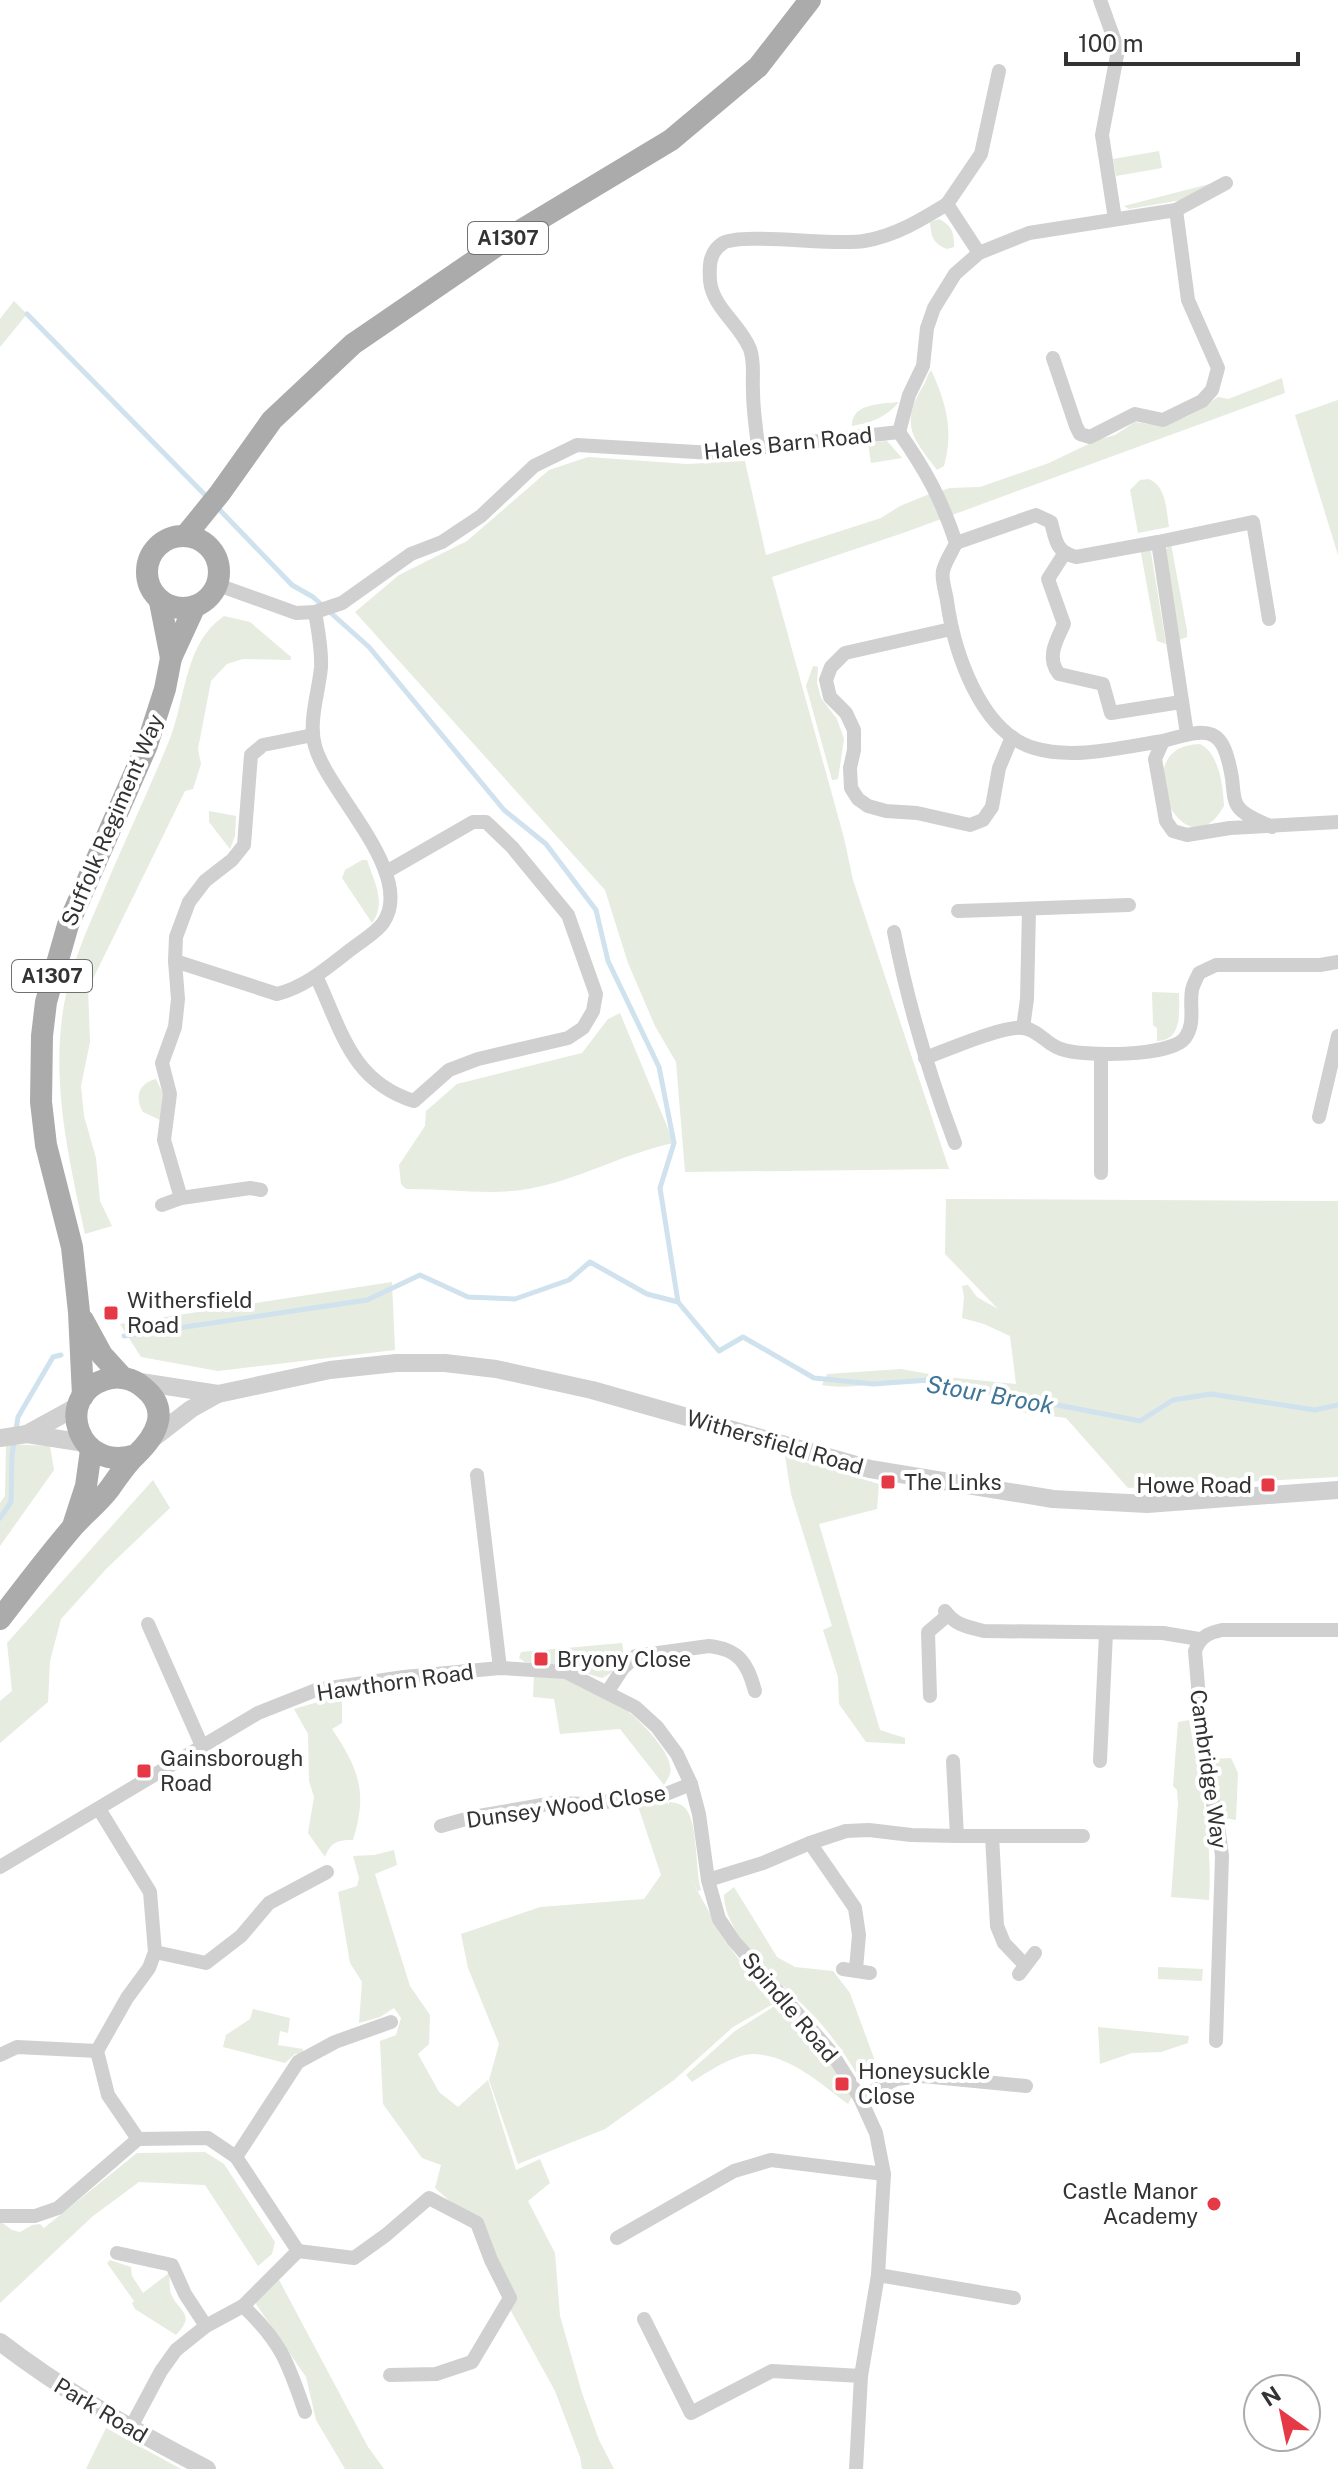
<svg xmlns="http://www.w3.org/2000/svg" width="1338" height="2469" font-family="'Public Sans',sans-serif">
<rect width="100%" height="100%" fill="#fff"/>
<g fill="#e6ecdf">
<polygon points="1159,151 1162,168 1116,176 1113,159"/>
<polygon points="1221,181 1182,200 1129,209 1124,206"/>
<path d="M 939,219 C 952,226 954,232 954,247 L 947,249 C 933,244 931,236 930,222 Z"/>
<polygon points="14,301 27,314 0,347 0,319"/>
<path d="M 931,370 C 946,402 954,431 944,466 L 937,470 C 912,437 900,425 923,386 C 927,380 927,375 931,370 Z"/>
<polygon points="1282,378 1285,393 903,533 772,577 844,838 853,880 949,1169 685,1172 676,1062 655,1026 628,963 605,890 355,612 399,575 467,541 549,470 588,457 687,464 745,461 766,555 881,518 900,506 927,495 950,488 980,487 1049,463 1097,440 1115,435 1135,422 1163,426 1188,416 1218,397 1228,399"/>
<polygon points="1338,400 1338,555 1295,415"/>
<path d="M 899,402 C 885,418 873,422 852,426 C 851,403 882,404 899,402 Z"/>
<polygon points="887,441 902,458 871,463 868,443"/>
<path d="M 1149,479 C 1167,487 1166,510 1169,527 L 1138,533 L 1130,490 L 1140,480 Z"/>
<polygon points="1171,544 1187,630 1187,637 1179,640 1165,550"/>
<polygon points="1150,546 1166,644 1157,641 1140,548"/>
<path d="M 224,616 L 250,622 L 291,657 L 291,660 L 243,659 L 227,664 L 211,681 L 198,749 L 201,764 L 193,789 L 185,791 L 88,989 L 90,1042 L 81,1086 L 84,1116 L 96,1158 L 100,1201 L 112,1226 L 85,1234 C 68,1155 49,1075 66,994 C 73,962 86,932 99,902 C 121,848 147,795 169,741 C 186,699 184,643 224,616 Z"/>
<polygon points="813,666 818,667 817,683 821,698 837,719 844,739 838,779 832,780 806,686"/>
<path d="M 1200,744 C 1219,753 1223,786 1224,806 C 1184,878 1122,745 1200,744 Z"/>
<polygon points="209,811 236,816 235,836 230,849 209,822"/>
<path d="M 362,860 L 367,860 C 374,882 387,903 372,923 L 342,878 L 345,870 Z"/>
<path d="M 1152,992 L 1179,993 C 1179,1010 1183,1041 1157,1041 L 1157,1028 L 1153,1025 Z"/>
<path d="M 620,1013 L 674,1143 C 624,1153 579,1180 528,1189 C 488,1196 446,1188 406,1189 L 401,1184 L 399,1165 L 425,1126 L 426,1111 L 457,1084 L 582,1053 L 608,1019 Z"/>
<path d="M 156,1079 L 165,1098 L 160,1120 L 143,1112 C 134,1097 139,1083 156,1079 Z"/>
<path d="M 946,1199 L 1338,1201 L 1338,1477 L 1128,1488 L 1066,1418 L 1014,1411 L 1014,1401 C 978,1393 940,1382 903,1382 C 876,1382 849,1390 822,1385 L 827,1374 L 901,1369 L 946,1377 L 1016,1384 L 1010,1336 L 984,1324 L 962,1318 L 964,1297 L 962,1286 L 968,1285 L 977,1297 L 998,1309 L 945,1254 Z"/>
<polygon points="392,1282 395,1350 218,1371 141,1357 120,1324"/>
<polygon points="6,1444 50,1446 54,1470 0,1546 0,1503 5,1496"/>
<polygon points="785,1456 879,1484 877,1509 819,1524 880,1730 905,1738 905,1744 866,1742 839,1704 838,1677 823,1630 832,1626 791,1494"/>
<polygon points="153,1480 170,1508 107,1568 61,1619 50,1661 48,1702 0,1743 0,1701 12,1691 7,1643"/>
<polygon points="622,1643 624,1656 611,1673 602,1678 564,1667 525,1662 519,1658 521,1652"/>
<path d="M 534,1674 C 557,1677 579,1680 600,1691 C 620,1701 677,1750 670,1774 C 669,1778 666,1781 664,1785 L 620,1729 L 560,1734 L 554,1699 L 533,1697 Z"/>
<path d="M 342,1695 L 342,1723 L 332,1729 C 359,1769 368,1793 353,1840 C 337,1840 331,1842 325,1857 L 308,1833 L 314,1797 L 309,1781 L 308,1734 L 294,1709 Z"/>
<path d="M 1189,1720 C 1200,1780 1213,1838 1209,1900 L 1171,1897 L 1178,1803 L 1177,1790 L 1173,1786 L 1178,1722 Z"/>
<polygon points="1231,1758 1238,1773 1236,1820 1224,1818 1210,1759"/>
<path d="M 666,1800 L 669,1805 L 669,1802 C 676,1803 681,1803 686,1809 C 698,1824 695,1869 701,1890 L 698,1891 L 690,1877 L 691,1879 L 725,1941 L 773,2004 L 733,2027 L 674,2080 L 605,2129 L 518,2164 L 489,2080 L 499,2044 L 468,1968 L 461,1934 L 540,1907 L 644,1899 L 661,1875 L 638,1806 Z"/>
<polygon points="394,1850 397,1865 375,1874 410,1986 430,2015 429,2044 418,2054 439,2092 458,2107 488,2080 516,2170 540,2159 550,2183 528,2201 555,2253 560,2316 582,2393 599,2440 614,2469 582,2469 580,2457 555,2391 511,2311 470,2219 435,2188 441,2165 422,2158 383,2104 380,2041 396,2035 401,2018 394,2008 380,2017 359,2023 362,1982 350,1963 338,1892 357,1886 359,1878 353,1856 374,1855"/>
<path d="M 734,1887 L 777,1957 L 795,1967 L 833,1971 L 850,1993 L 879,2072 L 860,2079 C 847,2057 833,2037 816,2018 C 787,1987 724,1938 724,1895 Z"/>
<polygon points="1158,1967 1203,1969 1202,1981 1158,1979"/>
<path d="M 778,2004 L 829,2062 L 852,2097 L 848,2104 C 821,2084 791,2056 755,2054 C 736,2053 707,2072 692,2082 L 686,2075 L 735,2031 Z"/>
<polygon points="253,2009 290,2018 288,2033 280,2031 278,2045 303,2049 303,2054 295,2054 285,2063 223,2047 226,2035 250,2019"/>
<polygon points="1098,2027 1189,2036 1188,2043 1161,2052 1132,2053 1100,2064"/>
<polygon points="205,2152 224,2164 275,2242 272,2254 258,2266 205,2185 139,2182 93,2216 0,2303 0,2221 12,2230 20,2232 32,2225 40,2224 44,2228 137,2153"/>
<path d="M 110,2260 L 131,2267 L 132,2276 L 143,2293 L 169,2273 C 170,2279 169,2288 171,2294 C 180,2314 196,2313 176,2335 L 135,2309 L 132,2303 L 134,2301 L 107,2263 Z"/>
<polygon points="278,2278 368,2447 384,2469 345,2469 316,2420 306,2377 256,2304 257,2298"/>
<polygon points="106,2428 181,2469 86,2469"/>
</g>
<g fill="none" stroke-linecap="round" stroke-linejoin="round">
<g stroke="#cfe2ee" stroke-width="5">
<polyline points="27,314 209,499"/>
<polyline points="216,506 292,585 313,597 369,647 504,810 546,844 596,910 608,961 659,1067 674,1143 660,1188 678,1302"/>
<polyline points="124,1336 367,1300 420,1275 468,1297 515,1299 569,1280 590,1262 647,1294 678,1302 719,1351 743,1337 814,1378 873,1384 929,1380 1140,1421 1173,1400 1211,1394 1315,1410 1338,1405"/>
<polyline points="0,1518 11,1502 12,1455 18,1417 53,1357 61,1355"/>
</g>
<g stroke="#d0d0d0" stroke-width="14">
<polyline points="1100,0 1118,50 1102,135 1115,219"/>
<polyline points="947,204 981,154 999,71"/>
<polyline points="1053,358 1076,426 1080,434 1090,437 1135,414 1163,420 1202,401 1212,390 1218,368 1188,300 1176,210"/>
<path d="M 899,432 C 926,471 941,498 956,543 C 952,552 945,562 943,571 C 941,579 946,593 947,601 C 954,651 980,732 1034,748 C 1074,760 1123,747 1163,741"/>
<path d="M 758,446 C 756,428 753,410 753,391 C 752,377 755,363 750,349 C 740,324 713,308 710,281 C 709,266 709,252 723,243 C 742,232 833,246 864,241 C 895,236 921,220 947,204 L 979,253"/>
<polyline points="1158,542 1253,522 1269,619"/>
<path d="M 956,543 L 1036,515 L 1051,522 C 1056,541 1056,552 1076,557 L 1158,542 L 1187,734"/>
<path d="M 1064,554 L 1048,579 L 1064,624 C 1056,641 1046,658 1059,674 L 1103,684 L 1111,713 L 1181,702"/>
<polyline points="218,585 296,613 315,612 342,603 411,554 442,542 481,516 534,466 577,445 713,453 899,432 909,395 923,366 927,328 934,308 955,274 979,253 1029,233 1176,210 1226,183"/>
<polyline points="951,629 845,653 831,667 826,680 830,697 846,713 854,730 854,750 850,768 851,788 858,799 868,806 886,811 917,813 970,825 983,820 992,807 999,768 1012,737"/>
<path d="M 1272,827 C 1260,821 1241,815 1236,803 C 1233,796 1233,785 1232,778 C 1223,726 1211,727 1163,741 L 1155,759 L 1166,821 L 1173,831 L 1187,835 L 1230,828 L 1338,822"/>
<polyline points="958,911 1129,905"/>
<path d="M 894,932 C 908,1004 929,1074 955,1143"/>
<path d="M 175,961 L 277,994 C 305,987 327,968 350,950 C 360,942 376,933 383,923 C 417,874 327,792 315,746 C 308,722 319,691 321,667 C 322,649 318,630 315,612"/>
<path d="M 316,976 C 342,1031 351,1081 414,1101 L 449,1070 L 478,1059 L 568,1038 L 583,1028 L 593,1011 L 596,994 L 568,915 L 512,847 L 486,822 L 473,822 L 386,872"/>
<polyline points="1023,1028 1027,999 1029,909"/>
<path d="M 925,1058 C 947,1050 1004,1025 1024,1028 C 1040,1031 1047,1045 1061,1049 C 1082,1057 1171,1057 1185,1038 C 1196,1023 1189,1006 1192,990 C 1193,984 1197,978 1199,973 L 1216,965 L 1320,965 L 1338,962"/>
<polyline points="1319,1117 1338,1036"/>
<polyline points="1101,1173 1101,1054"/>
<polyline points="181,1198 250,1188 261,1190"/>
<polyline points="162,1205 181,1198 164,1140 170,1094 162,1063 175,1027 178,999 175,961 176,937 189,902 205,881 232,860 244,845 251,755 263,745 313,735"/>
<polyline points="477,1475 500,1668"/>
<path d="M 945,1611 C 955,1625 967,1627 984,1631 L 1163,1633 L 1199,1639"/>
<polyline points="148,1624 202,1746"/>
<path d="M 608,1691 L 623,1668 L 636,1656 L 709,1646 C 739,1649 748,1664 755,1691"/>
<polyline points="930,1696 928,1632 948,1615"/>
<polyline points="953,1761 957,1836"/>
<polyline points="1100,1761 1106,1633"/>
<polyline points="441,1826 473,1817 554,1803 589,1804 666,1794 691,1784"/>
<polyline points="992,1836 997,1926 1004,1943 1024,1964"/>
<polyline points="810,1843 855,1908 859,1935 856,1969"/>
<polyline points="0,1867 258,1713 316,1690 404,1677 500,1668 566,1672 635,1707 657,1727 677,1754 691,1784 699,1814 708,1880 719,1919 734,1941 831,2052 860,2098 876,2133 884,2174 878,2275 861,2376 856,2469"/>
<polyline points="708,1880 763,1863 810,1843 846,1831 869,1830 911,1835 957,1836 1083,1836"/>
<polyline points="155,1952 206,1963 241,1936 269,1903 327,1872"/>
<polyline points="843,1969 870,1973"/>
<polyline points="1019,1974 1035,1953"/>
<path d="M 1216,2041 L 1222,1856 L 1218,1825 L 1205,1769 L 1195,1651 C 1200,1637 1208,1633 1222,1630 L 1338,1630"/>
<polyline points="0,2055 17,2047 97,2051"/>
<polyline points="860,2098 896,2079 923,2076 1026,2086"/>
<polyline points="236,2157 298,2062 335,2042 391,2022"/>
<polyline points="0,2216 35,2216 58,2208 138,2139 108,2095 97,2051 127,1998 149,1968 155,1952 150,1892 99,1809"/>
<polyline points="617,2238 734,2171 771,2160 884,2174"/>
<polyline points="298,2251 354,2258 386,2235 429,2198 477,2223 491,2260 510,2298 472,2362 436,2374 390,2375"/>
<polyline points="117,2253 172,2265 185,2294 206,2326"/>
<polyline points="878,2275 1014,2298"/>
<path d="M 243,2306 C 282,2343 288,2363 305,2412"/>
<polyline points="644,2319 691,2413 772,2371 861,2376"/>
<polyline points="130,2429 161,2371 176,2350 206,2326 243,2306 298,2251 236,2157 208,2138 138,2139"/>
</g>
<g stroke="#d0d0d0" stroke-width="18">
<polyline points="134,1381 218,1394"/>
<polyline points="27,1434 78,1406"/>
<polyline points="0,1438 27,1434 85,1443"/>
<polyline points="152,1439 191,1409 218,1394 330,1370 396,1363 445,1363 496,1369 592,1390 870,1469 1053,1499 1147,1504 1338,1490"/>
<path d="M 0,2342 C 65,2392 135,2432 207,2469"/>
</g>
<g stroke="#ababab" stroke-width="22">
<polyline points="186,535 220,493 272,420 353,344 508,238 671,140 758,67 810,0"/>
<circle cx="183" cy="572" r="36"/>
<polyline points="160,602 171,658"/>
<polyline points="83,1320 102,1355 123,1378"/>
<polyline points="83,1396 79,1312 72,1247 46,1145 41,1102 42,1036 46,1002 68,925 147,745 165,689 171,658 195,606"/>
<polyline points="74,1523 86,1486 91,1450"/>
<path d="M 0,1619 C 24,1588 47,1557 72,1528 C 84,1514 99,1503 110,1488 C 118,1477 126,1464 136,1455 C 156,1436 171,1410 144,1388 C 133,1378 118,1375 104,1380 C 53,1397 78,1474 136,1455"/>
</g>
</g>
<g fill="#e63946" stroke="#fff" stroke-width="3">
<rect x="103" y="1305" width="16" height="16" rx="4"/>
<rect x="880" y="1474" width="16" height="16" rx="4"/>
<rect x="1260" y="1477" width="16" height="16" rx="4"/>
<rect x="533" y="1651" width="16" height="16" rx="4"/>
<rect x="136" y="1763" width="16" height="16" rx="4"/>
<rect x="834" y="2076" width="16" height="16" rx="4"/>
<circle cx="1214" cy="2204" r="8"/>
</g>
<g text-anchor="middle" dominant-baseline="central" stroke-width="8" stroke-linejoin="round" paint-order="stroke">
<g fill="#fff" stroke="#707070" stroke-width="2">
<rect x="468" y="222" width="80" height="32" rx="6"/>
<rect x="12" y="960" width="80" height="32" rx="6"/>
</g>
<g font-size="20" font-weight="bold" fill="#333">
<text x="508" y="238">A1307</text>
<text x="52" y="976">A1307</text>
</g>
<g font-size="22" fill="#333" stroke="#fff">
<text transform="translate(788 443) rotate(-6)">Hales Barn Road</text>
<text transform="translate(112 820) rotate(-67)">Suffolk Regiment Way</text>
<text transform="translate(775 1442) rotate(16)">Withersfield Road</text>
<text transform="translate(395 1682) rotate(-8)">Hawthorn Road</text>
<text transform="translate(1209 1769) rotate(82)">Cambridge Way</text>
<text transform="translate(566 1806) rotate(-8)">Dunsey Wood Close</text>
<text transform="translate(790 2007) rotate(50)">Spindle Road</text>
<text transform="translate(101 2410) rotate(31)">Park Road</text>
</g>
<g font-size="22" fill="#333" stroke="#fff" text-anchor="start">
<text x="127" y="1300">Withersfield<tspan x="127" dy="25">Road</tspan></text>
<text x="904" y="1482">The Links</text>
<text x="1252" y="1485" text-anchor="end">Howe Road</text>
<text x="557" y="1659">Bryony Close</text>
<text x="160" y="1758">Gainsborough<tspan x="160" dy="25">Road</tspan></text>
<text x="858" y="2071">Honeysuckle<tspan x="858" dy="25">Close</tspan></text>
<text x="1198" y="2191" text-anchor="end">Castle Manor<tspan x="1198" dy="25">Academy</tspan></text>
</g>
<g font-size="24" font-style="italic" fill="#3f7597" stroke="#fff">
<text transform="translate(990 1394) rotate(10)">Stour Brook</text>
</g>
</g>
<g transform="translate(1282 2413) rotate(327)"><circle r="38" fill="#ffffff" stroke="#adadad" stroke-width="2"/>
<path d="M0-6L14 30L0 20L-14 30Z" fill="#e63946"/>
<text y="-12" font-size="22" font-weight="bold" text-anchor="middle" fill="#333333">N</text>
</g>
<path d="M1066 52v12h232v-12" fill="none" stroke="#333333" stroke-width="4"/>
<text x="1078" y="52" font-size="24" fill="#333333" stroke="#ffffff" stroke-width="6" paint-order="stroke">100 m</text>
</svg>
